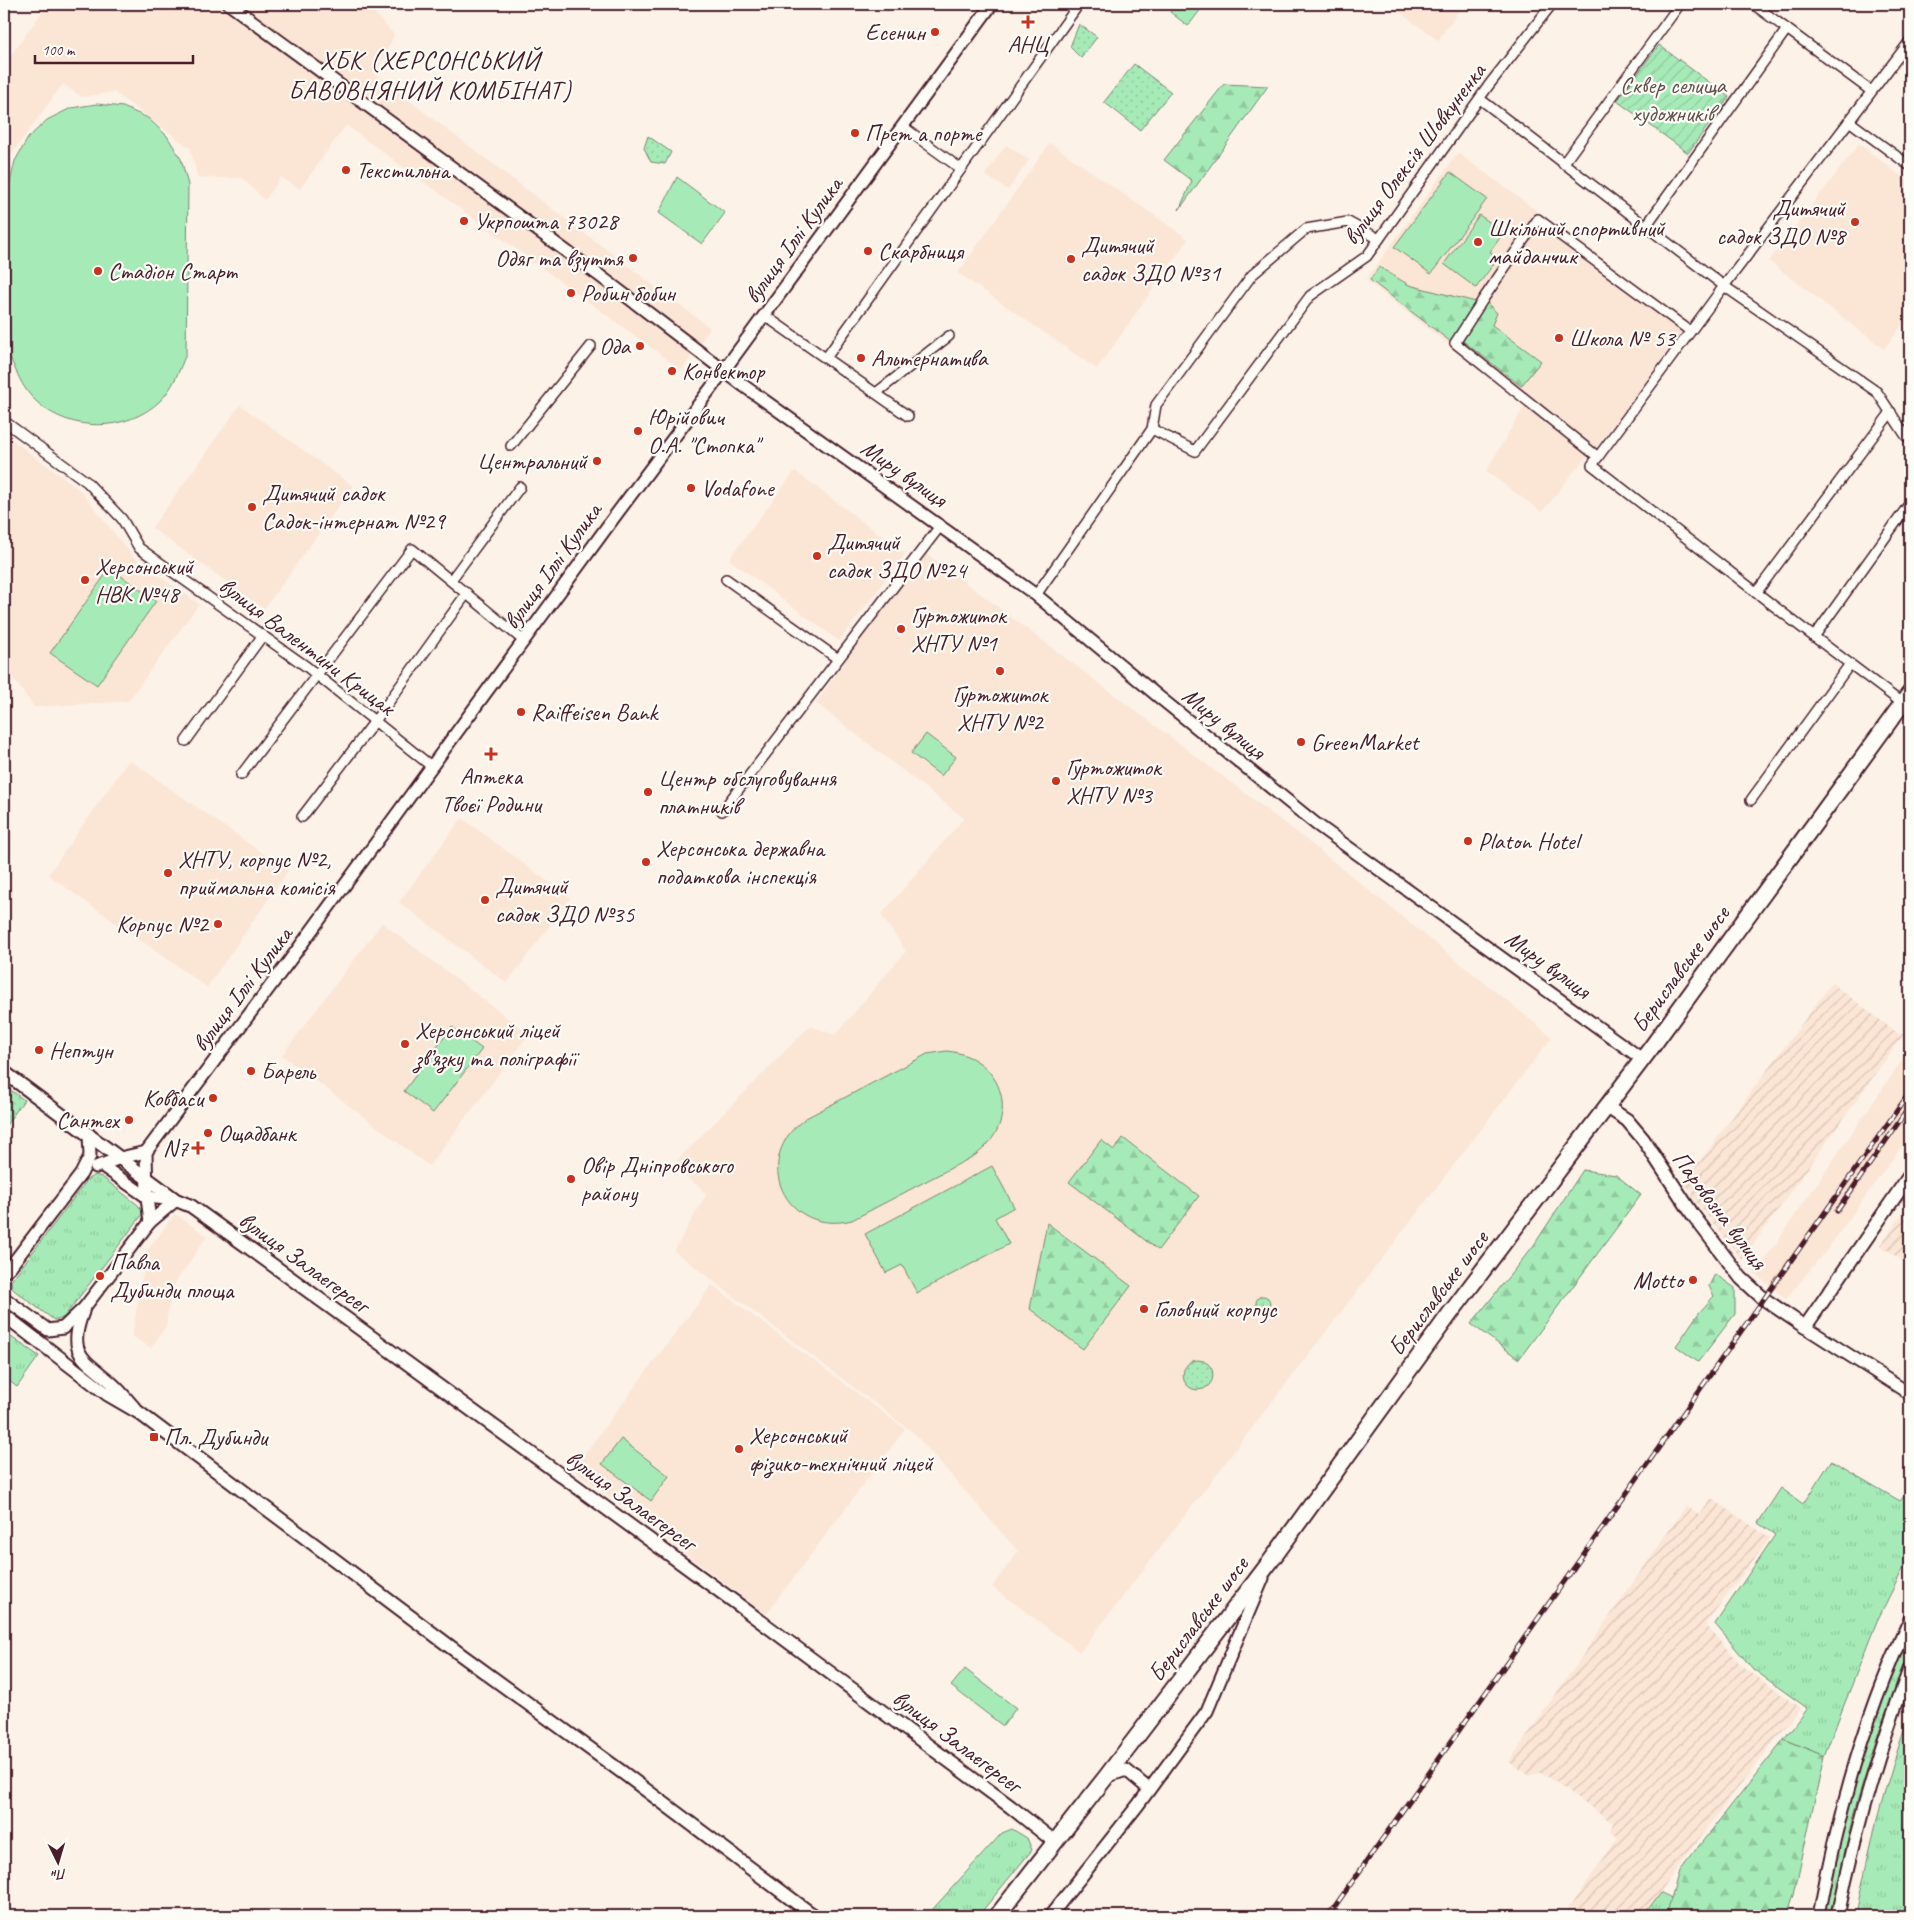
<svg xmlns="http://www.w3.org/2000/svg" width="1914" height="1920" font-family="Caveat,sans-serif">
<defs>
<pattern id="industrial-furrows" width="10" height="10" patternUnits="userSpaceOnUse" patternTransform="scale(1.25)"><rect width="10" height="10" fill="#fbe5d5"/><path d="M-1 1l2-2M0 10L10 0M9 11l2-2" fill="none" stroke="#d9c4b7"/></pattern>
<pattern id="grass-tufts" width="24" height="20" patternUnits="userSpaceOnUse" patternTransform="scale(1.25)"><rect width="24" height="20" fill="#a6ebb7"/><path d="M3 7l-1-3M5 7V3M7 7l1-3M15 17l-1-3M17 17v-4M19 17l1-3" fill="none" stroke="#90c99e"/></pattern>
<pattern id="forest-firs" width="22" height="20" patternUnits="userSpaceOnUse" patternTransform="scale(1.25)"><rect width="22" height="20" fill="#a6ebb7"/><path d="M5 1l3.5 6h-7zM16 11l3.5 6h-7z" fill="#90c99e"/></pattern>
<pattern id="park-dots" width="8" height="8" patternUnits="userSpaceOnUse" patternTransform="scale(1.25)"><rect width="8" height="8" fill="#a6ebb7"/><path d="M2 2h.1M6 6h.1" fill="none" stroke="#90c99e" stroke-width="1.8" stroke-linecap="round"/></pattern>
<pattern id="garden-furrows" width="10" height="10" patternUnits="userSpaceOnUse" patternTransform="scale(1.25)"><rect width="10" height="10" fill="#a6ebb7"/><path d="M-1 1l2-2M0 10L10 0M9 11l2-2" fill="none" stroke="#90c99e"/></pattern>
</defs>
<rect width="100%" height="100%" fill="#fcf2e8"/>
<filter id="ink" filterUnits="userSpaceOnUse"><feTurbulence type="fractalNoise" baseFrequency=".02" numOctaves="2"/><feDisplacementMap in="SourceGraphic" scale="10" xChannelSelector="R" yChannelSelector="G"/><feConvolveMatrix kernelMatrix="1 2 1 2 8 2 1 2 1" color-interpolation-filters="sRGB"/></filter>
<g filter="url(#ink)">
<g fill="#fbe5d5">
<polygon points="48,4 367,4 394,35 375,75 710,328 682,370 346,125 300,189 281,177 265,200 242,178 198,178 190,148 114,92 82,97 63,84 4,164 4,65"/>
<polygon points="1388,4 1464,4 1438,40"/>
<polygon points="1050,143 1188,239 1097,369 958,273"/>
<polygon points="1859,144 1910,183 1910,314 1884,349 1769,261"/>
<polygon points="1006,145 1029,160 1008,190 985,175"/>
<polygon points="1458,153 1689,322 1594,451 1579,465 1542,512 1486,471 1526,404 1366,280"/>
<polygon points="240,405 353,486 264,609 152,528"/>
<polygon points="4,434 80,490 133,557 199,604 128,701 34,707 10,674 4,670"/>
<polygon points="795,471 905,554 839,641 729,559"/>
<polygon points="922,550 1295,831 1552,1037 1080,1652 992,1587 1018,1551 914,1433 674,1251 706,1195 700,1187 671,1167 810,1026 835,1035 906,951 881,915 964,818 816,703"/>
<polygon points="129,760 288,871 207,987 48,875"/>
<polygon points="462,818 570,898 507,983 399,902"/>
<polygon points="382,923 529,1034 429,1166 282,1055"/>
<polygon points="1910,1049 1910,1135 1828,1248 1786,1299 1755,1274"/>
<polygon points="175,1214 207,1236 171,1289 166,1326 151,1348 132,1336 147,1251"/>
<polygon points="712,1285 905,1429 766,1614 573,1469"/>
</g>
<g fill="url(#industrial-furrows)">
<polygon points="1832,983 1888,1026 1899,1034 1904,1034 1742,1260 1692,1197 1693,1191 1683,1184"/>
<polygon points="1910,1204 1910,1266 1880,1245"/>
<polygon points="1711,1498 1770,1538 1705,1624 1742,1666 1800,1708 1691,1849 1643,1916 1563,1916 1618,1838 1610,1832 1613,1823 1541,1772 1529,1776 1509,1762 1686,1506 1699,1515"/>
</g>
<g fill="url(#grass-tufts)" stroke="#788571">
<polygon points="95,1175 102,1177 138,1205 142,1211 142,1215 64,1317 58,1320 54,1320 15,1291 12,1288 11,1281 88,1179"/>
<polygon points="8,1335 39,1356 17,1387 4,1377 4,1341"/>
<polygon points="1831,1461 1900,1501 1910,1489 1910,1555 1877,1621 1824,1756 1784,1739 1807,1708 1753,1669 1715,1624 1775,1535 1758,1523 1781,1488 1803,1504"/>
<path d="M 1910,1630 L 1910,1649 L 1879,1731 L 1853,1816 L 1831,1916 L 1824,1916 C 1837,1856 1850,1796 1869,1738 C 1882,1701 1896,1666 1910,1630 Z"/>
<path d="M 1910,1713 L 1910,1916 L 1856,1916 C 1868,1847 1887,1779 1910,1713 Z"/>
<polygon points="1012,1829 1027,1838 1032,1850 978,1916 932,1916 931,1911 1002,1833"/>
<polygon points="1661,1892 1702,1916 1643,1916"/>
</g>
<g fill="url(#forest-firs)" stroke="#788571">
<polygon points="1176,4 1205,4 1188,26 1170,12"/>
<polygon points="1224,84 1268,86 1179,210 1192,181 1164,160"/>
<polygon points="1379,267 1409,285 1476,302 1451,342 1370,280"/>
<polygon points="1486,302 1497,313 1492,325 1541,361 1521,386 1463,341"/>
<polygon points="1123,1138 1199,1196 1158,1250 1069,1182 1101,1140 1114,1150"/>
<polygon points="1583,1170 1616,1175 1641,1195 1519,1359 1471,1324 1534,1245"/>
<polygon points="1047,1223 1131,1286 1083,1349 1030,1309"/>
<polygon points="1715,1274 1735,1288 1735,1314 1698,1362 1676,1346 1698,1314 1714,1296 1709,1286"/>
<polygon points="1784,1739 1824,1756 1794,1895 1787,1916 1666,1916 1679,1871"/>
</g>
<g fill="url(#park-dots)" stroke="#788571">
<polygon points="1079,24 1097,37 1081,58 1070,47"/>
<polygon points="1134,64 1171,92 1140,130 1104,102"/>
<polygon points="648,136 671,152 665,164 651,162 644,148"/>
<polygon points="4,1085 24,1100 4,1128"/>
<circle cx="1263" cy="1303" r="7"/>
<circle cx="1198" cy="1375" r="15"/>
</g>
<polygon fill="url(#garden-furrows)" stroke="#788571" points="1659,45 1729,97 1688,153 1617,101"/>
<g fill="#a6ebb7" stroke="#788571">
<path d="M 97,104 L 123,107 L 148,118 L 167,136 L 181,159 L 188,185 L 186,354 C 179,371 173,388 160,401 C 127,432 71,433 37,402 C 23,390 17,373 10,357 L 9,187 L 15,161 L 28,138 L 47,120 L 71,108 Z"/>
<polygon points="1450,172 1487,199 1431,274 1394,247"/>
<polygon points="677,177 725,213 702,244 659,213"/>
<polygon points="1479,215 1504,232 1490,252 1498,258 1476,288 1444,264"/>
<polygon points="110,568 156,601 97,685 50,653"/>
<polygon points="926,734 956,757 941,776 911,753"/>
<polygon points="452,1027 482,1049 433,1113 404,1091"/>
<path d="M 947,1051 C 1005,1057 1023,1123 974,1156 L 852,1220 C 785,1237 749,1158 806,1118 L 918,1059 L 927,1054 Z"/>
<polygon points="992,1166 1014,1207 995,1218 1009,1244 917,1293 902,1265 886,1273 865,1234"/>
<polygon points="621,1439 669,1476 651,1501 602,1464"/>
<polygon points="965,1669 1016,1708 1003,1726 951,1686"/>
</g>
<g fill="none" stroke-linecap="round" stroke-linejoin="round">
<defs>
<g id="minor">
<polyline points="1753,4 1871,91"/>
<polyline points="1910,41 1724,286 1877,392 1906,436 1910,439"/>
<polyline points="1480,99 1724,286 1592,465 1801,627 1902,703"/>
<polyline points="1849,121 1910,166"/>
<polyline points="902,126 961,169"/>
<polyline points="1563,164 1680,4"/>
<polyline points="1646,226 1787,29"/>
<polyline points="764,315 908,416"/>
<polyline points="826,358 1079,4"/>
<polyline points="876,393 949,336"/>
<polyline points="4,421 87,482 122,519 139,548 307,667 431,766"/>
<polyline points="1152,429 1156,405 1252,275 1306,229 1348,222 1379,239"/>
<polyline points="511,446 591,346"/>
<polyline points="1598,457 1455,343 1484,298 1538,219 1690,331"/>
<polyline points="726,579 838,659"/>
<polyline points="451,580 520,487"/>
<polyline points="1756,593 1891,412"/>
<polyline points="1036,595 1152,429 1195,451 1310,296 1367,256 1489,85 1552,4"/>
<polyline points="1814,637 1910,503"/>
<polyline points="186,741 263,635"/>
<polyline points="241,775 412,549 524,641"/>
<polyline points="1751,800 1850,664"/>
<polyline points="722,811 941,525"/>
<polyline points="302,817 375,721 467,593"/>
</g>
<g id="tertiary">
<polyline points="229,4 600,276 744,386 1036,595 1159,697 1316,824 1642,1059"/>
<polyline points="146,1152 290,960 615,516 711,388 992,4"/>
<polyline points="146,1152 147,1197 150,1222"/>
<polyline points="101,1165 147,1197 176,1200"/>
<polyline points="96,1167 120,1158 146,1152"/>
<polyline points="4,1272 10,1267 81,1174 90,1156 89,1134"/>
<polyline points="4,1298 48,1330 63,1328 84,1308 150,1222 176,1200"/>
<path d="M 83,1312 C 66,1356 85,1359 114,1385 C 122,1392 128,1401 135,1408"/>
<polyline points="1805,1327 1910,1394"/>
<polyline points="1106,1777 1126,1770 1144,1785 1148,1791"/>
<polyline points="1050,1916 1138,1805 1207,1711 1263,1578"/>
<path d="M 1819,1916 C 1837,1815 1866,1712 1910,1619"/>
<path d="M 1838,1916 C 1855,1829 1879,1749 1910,1667"/>
</g>
<g id="secondary">
<polyline points="4,1072 176,1200 191,1206 248,1247 736,1603 1011,1807 1056,1843"/>
<polyline points="1607,1107 1627,1120 1643,1139 1693,1215 1741,1278 1764,1299 1805,1327 1910,1175"/>
<polyline points="4,1315 107,1394 138,1412 460,1654 626,1775 814,1916"/>
</g>
<polyline id="primary" points="997,1916 1106,1777 1270,1562 1449,1315 1651,1048 1910,693"/>
</defs>
<use href="#minor" stroke="#4a1f2b" stroke-width="12"/>
<use href="#tertiary" stroke="#4a1f2b" stroke-width="15"/>
<use href="#secondary" stroke="#4a1f2b" stroke-width="16"/>
<use href="#primary" stroke="#4a1f2b" stroke-width="19"/>
<use href="#minor" stroke="#fdfcf7" stroke-width="9"/>
<use href="#tertiary" stroke="#fdfcf7" stroke-width="11"/>
<use href="#secondary" stroke="#fdfcf7" stroke-width="12"/>
<use href="#primary" stroke="#fdfcf7" stroke-width="15"/>
<defs>
<g id="rail">
<polyline points="1837,1211 1910,1106"/>
<polyline points="1328,1916 1910,1092"/>
</g>
</defs>
<use href="#rail" stroke="#4a1f2b" stroke-width="5"/>
<use href="#rail" stroke="#fdfcf7" stroke-width="3" stroke-dasharray="9" stroke-linecap="butt"/>
</g>
</g>
<g fill="#c8321e" stroke="#fdfcf7" stroke-width="2">
<path d="M1025.5 14.5h5v5h5v5h-5v5h-5v-5h-5v-5h5z"/>
<circle cx="935" cy="32" r="5"/>
<circle cx="855" cy="133" r="5"/>
<circle cx="346" cy="170" r="5"/>
<circle cx="464" cy="221" r="5"/>
<circle cx="1855" cy="222" r="5"/>
<circle cx="1478" cy="242" r="5"/>
<circle cx="868" cy="251" r="5"/>
<circle cx="633" cy="258" r="5"/>
<circle cx="1071" cy="259" r="5"/>
<circle cx="98" cy="271" r="5"/>
<circle cx="571" cy="293" r="5"/>
<circle cx="1559" cy="338" r="5"/>
<circle cx="640" cy="346" r="5"/>
<circle cx="861" cy="358" r="5"/>
<circle cx="672" cy="371" r="5"/>
<circle cx="638" cy="431" r="5"/>
<circle cx="597" cy="461" r="5"/>
<circle cx="691" cy="488" r="5"/>
<circle cx="252" cy="507" r="5"/>
<circle cx="817" cy="556" r="5"/>
<circle cx="85" cy="580" r="5"/>
<circle cx="901" cy="629" r="5"/>
<circle cx="1000" cy="671" r="5"/>
<circle cx="521" cy="712" r="5"/>
<circle cx="1301" cy="742" r="5"/>
<path d="M488.5 746.5h5v5h5v5h-5v5h-5v-5h-5v-5h5z"/>
<circle cx="1056" cy="781" r="5"/>
<circle cx="648" cy="792" r="5"/>
<circle cx="1468" cy="841" r="5"/>
<circle cx="646" cy="862" r="5"/>
<circle cx="168" cy="873" r="5"/>
<circle cx="485" cy="900" r="5"/>
<circle cx="218" cy="924" r="5"/>
<circle cx="405" cy="1044" r="5"/>
<circle cx="39" cy="1050" r="5"/>
<circle cx="251" cy="1071" r="5"/>
<circle cx="213" cy="1098" r="5"/>
<circle cx="129" cy="1120" r="5"/>
<circle cx="208" cy="1133" r="5"/>
<path d="M195.5 1140.5h5v5h5v5h-5v5h-5v-5h-5v-5h5z"/>
<circle cx="571" cy="1179" r="5"/>
<circle cx="100" cy="1276" r="5"/>
<circle cx="1693" cy="1280" r="5"/>
<circle cx="1144" cy="1309" r="5"/>
<rect x="149" y="1432" width="10" height="10" rx="2.5"/>
<circle cx="739" cy="1449" r="5"/>
</g>
<g text-anchor="middle" dominant-baseline="central" stroke-width="4.5" stroke-linejoin="round" paint-order="stroke">
<g font-size="24" fill="#4a1f2b" stroke="#fdfcf7" text-anchor="start">
<text x="925" y="32" text-anchor="end">Есенин</text>
<text x="1028" y="44" text-anchor="middle">АНЦ</text>
<text x="865" y="133">Прет а порте</text>
<text x="356" y="170">Текстильна</text>
<text x="1845" y="208" text-anchor="end">Дитячий<tspan x="1845" dy="28">садок ЗДО №8</tspan></text>
<text x="474" y="221">Укрпошта 73028</text>
<text x="1488" y="228">Шкільний спортивний<tspan x="1488" dy="28">майданчик</tspan></text>
<text x="1081" y="245">Дитячий<tspan x="1081" dy="28">садок ЗДО №31</tspan></text>
<text x="878" y="251">Скарбниця</text>
<text x="623" y="258" text-anchor="end">Одяг та взуття</text>
<text x="108" y="271">Стадіон Старт</text>
<text x="581" y="293">Робин бобин</text>
<text x="1569" y="338">Школа № 53</text>
<text x="630" y="346" text-anchor="end">Ода</text>
<text x="871" y="358">Альтернатива</text>
<text x="682" y="371">Конвектор</text>
<text x="648" y="417">Юрійович<tspan x="648" dy="28">О.А. "Стопка"</tspan></text>
<text x="587" y="461" text-anchor="end">Центральний</text>
<text x="701" y="488">Vodafone</text>
<text x="262" y="493">Дитячий садок<tspan x="262" dy="28">Садок-інтернат №29</tspan></text>
<text x="827" y="542">Дитячий<tspan x="827" dy="28">садок ЗДО №24</tspan></text>
<text x="95" y="566">Херсонський<tspan x="95" dy="28">НВК №48</tspan></text>
<text x="911" y="615">Гуртожиток<tspan x="911" dy="28">ХНТУ №1</tspan></text>
<text x="1000" y="694" text-anchor="middle">Гуртожиток<tspan x="1000" dy="28">ХНТУ №2</tspan></text>
<text x="531" y="712">Raiffeisen Bank</text>
<text x="1311" y="742">GreenMarket</text>
<text x="1066" y="767">Гуртожиток<tspan x="1066" dy="28">ХНТУ №3</tspan></text>
<text x="491" y="776" text-anchor="middle">Аптека<tspan x="491" dy="28">Твоєї Родини</tspan></text>
<text x="658" y="778">Центр обслуговування<tspan x="658" dy="28">платників</tspan></text>
<text x="1478" y="841">Platon Hotel</text>
<text x="656" y="848">Херсонська державна<tspan x="656" dy="28">податкова інспекція</tspan></text>
<text x="178" y="859">ХНТУ, корпус №2,<tspan x="178" dy="28">приймальна комісія</tspan></text>
<text x="495" y="886">Дитячий<tspan x="495" dy="28">садок ЗДО №35</tspan></text>
<text x="208" y="924" text-anchor="end">Корпус №2</text>
<text x="415" y="1030">Херсонський ліцей<tspan x="415" dy="28">зв’язку та поліграфії</tspan></text>
<text x="49" y="1050">Нептун</text>
<text x="261" y="1071">Барель</text>
<text x="203" y="1098" text-anchor="end">Ковбаси</text>
<text x="119" y="1120" text-anchor="end">Сантех</text>
<text x="218" y="1133">Ощадбанк</text>
<text x="188" y="1148" text-anchor="end">N7</text>
<text x="581" y="1165">Овір Дніпровського<tspan x="581" dy="28">району</tspan></text>
<text x="110" y="1262">Павла<tspan x="110" dy="28">Дубинди площа</tspan></text>
<text x="1683" y="1280" text-anchor="end">Motto</text>
<text x="1154" y="1309">Головний корпус</text>
<text x="749" y="1435">Херсонський<tspan x="749" dy="28">фізико-технічний ліцей</tspan></text>
<text x="164" y="1437">Пл. Дубинди</text>
</g>
<g font-size="24" fill="#61524e" stroke="#fdfcf7">
<text x="1673" y="85">Сквер селища<tspan x="1673" dy="28">художників</tspan></text>
</g>
<g font-size="24" fill="#4a1f2b" stroke="#fdfcf7">
<text transform="translate(1414 154) rotate(-53)">вулиця Олексія Шовкуненка</text>
<text transform="translate(793 240) rotate(-54)">вулиця Іллі Кулика</text>
<text transform="translate(904 473) rotate(35)">Миру вулиця</text>
<text transform="translate(552 566) rotate(-54)">вулиця Іллі Кулика</text>
<text transform="translate(307 646) rotate(37)">вулиця Валентини Крицак</text>
<text transform="translate(1224 723) rotate(39)">Миру вулиця</text>
<text transform="translate(1548 964) rotate(36)">Миру вулиця</text>
<text transform="translate(1680 969) rotate(-54)">Бериславське шосе</text>
<text transform="translate(242 989) rotate(-53)">вулиця Іллі Кулика</text>
<text transform="translate(1720 1210) rotate(53)">Паровозна вулиця</text>
<text transform="translate(304 1262) rotate(36)">вулиця Залаегерсег</text>
<text transform="translate(1438 1293) rotate(-53)">Бериславське шосе</text>
<text transform="translate(631 1500) rotate(36)">вулиця Залаегерсег</text>
<text transform="translate(1198 1619) rotate(-53)">Бериславське шосе</text>
<text transform="translate(957 1741) rotate(37)">вулиця Залаегерсег</text>
</g>
<g font-size="26" letter-spacing="1" fill="#4a1f2b" stroke="#fdfcf7">
<text x="430" y="60">ХБК (ХЕРСОНСЬКИЙ<tspan x="430" dy="30">БАВОВНЯНИЙ КОМБІНАТ)</tspan></text>
</g>
</g>
<rect width="1914" height="1920" fill="none" stroke="#fdfcf7" stroke-width="20"/>
<rect x="10" y="10" width="1894" height="1900" fill="none" stroke="#4a1f2b" stroke-width="2" filter="url(#ink)"/>
<g transform="translate(58 1862) rotate(175)" stroke="#fdfcf7" stroke-width="4" paint-order="stroke">
<path d="M0-4L9 19L0 12L-9 19Z" fill="#4a1f2b"/>
<text y="-8" font-size="14" font-weight="bold" text-anchor="middle" fill="#4a1f2b">Пн</text>
</g>
<path d="M35 55v8h158v-8" fill="none" stroke="#4a1f2b" stroke-width="2.5"/>
<text x="42" y="55" font-size="15" fill="#4a1f2b" stroke="#fdfcf7" stroke-width="4" paint-order="stroke">100 m</text>
</svg>
